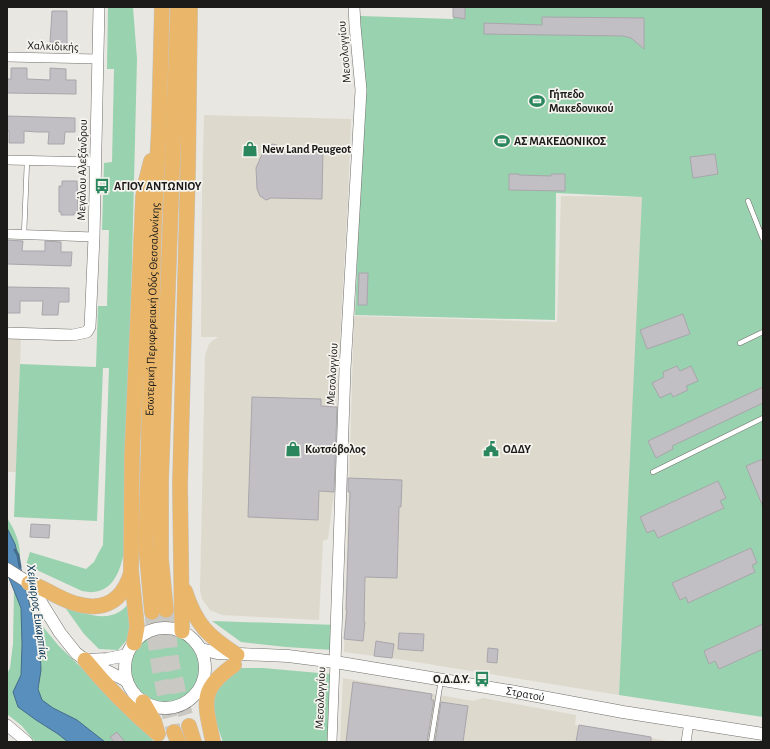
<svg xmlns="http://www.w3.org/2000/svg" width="770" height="749" font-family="'Alegreya Sans',sans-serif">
<rect width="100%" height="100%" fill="#e9e7e1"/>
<g fill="#ded9cd">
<polygon points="204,115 351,119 348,198 337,390 334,492 328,539 323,541 319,620 222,615 210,610 202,599 200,591 205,355 209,344 213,340 219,337 201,337 202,194"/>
<polygon points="561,196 643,197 619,695 397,659 344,652 354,316 557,322"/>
<polygon points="7,338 21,339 16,472 7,472"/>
<polygon points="343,678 473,701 483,698 576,715 575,725 674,742 340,742"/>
</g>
<g fill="#99d2af">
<path d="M 108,7 L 133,7 L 137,59 L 125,547 C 121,571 112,598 82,591 L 26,565 L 30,552 L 86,569 L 94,562 L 98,554 L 103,545 L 109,368 L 103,368 L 97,521 L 14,517 L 20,364 L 96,367 L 98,306 L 107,306 L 109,230 L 102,230 L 104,163 L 112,162 L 114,69 L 107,69 Z"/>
<polygon points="454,7 763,7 763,717 619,695 642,197 556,193 555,320 355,315 364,88 360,16 453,19"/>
<path d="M 7,518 C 15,530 20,542 20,557 L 7,548 Z"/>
<polygon points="14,589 28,602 44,628 58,645 141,726 154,742 35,742 22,726 7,714 7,674 10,668 13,644"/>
<path d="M 129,603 L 133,633 L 118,650 L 99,649 L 84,634 L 64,606 C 82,612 102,622 119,612 C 123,610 126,606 129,603 Z"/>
<polygon points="212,621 338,625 333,650 286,647 241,642"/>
<circle cx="165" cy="668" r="34"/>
<polygon points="239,668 263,668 330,674 328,742 223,742 214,717 211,693"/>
</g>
<polygon fill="#588fbc" stroke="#466c8b" points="7,528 15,544 40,648 41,670 38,689 42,700 53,708 77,720 105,742 68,742 58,734 36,720 18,707 13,692 21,675 22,645 21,608 7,573"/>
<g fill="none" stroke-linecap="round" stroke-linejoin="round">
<polyline stroke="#466c8b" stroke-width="3" points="15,550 18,555 20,567"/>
</g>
<g fill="#c1bfc4" stroke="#a8a6ab">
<polygon points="453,7 465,7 465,19 453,17"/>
<polygon points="52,11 67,11 67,45 53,45 53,42 50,42"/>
<polygon points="542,17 644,18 644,49 631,38 623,36 484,34 484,23 542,25"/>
<polygon points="11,68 27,68 27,79 50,80 50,68 66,69 66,80 76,80 76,94 7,93 7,79 11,79"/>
<polygon points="7,116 75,118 75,132 65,132 64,144 48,144 49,132 37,132 24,131 24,143 9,143 9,131 7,131"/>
<polygon points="272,144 277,145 280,149 323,150 322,199 271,198 266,200 260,196 257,189 256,168 263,152"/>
<polygon points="715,154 718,174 693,178 690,157"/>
<polygon points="509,174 519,174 519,175 551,176 551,174 565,174 565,191 509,190"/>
<polygon points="62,181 77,181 78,213 74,213 74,215 61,215 61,212 59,212 59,186 62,186"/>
<polygon points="7,240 23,241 22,251 45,251 45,241 61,242 61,252 72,252 71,266 7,264"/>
<polygon points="359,273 368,273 367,305 358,305"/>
<polygon points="7,287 69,288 69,302 59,302 58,315 42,315 43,301 20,301 20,313 7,313"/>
<polygon points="683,314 690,334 647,349 640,330"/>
<polygon points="677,366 680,371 691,366 698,381 686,386 688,390 673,397 671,393 660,398 652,383 664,377 663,372"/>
<polygon points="763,387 763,403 672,446 673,449 656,458 648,441"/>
<polygon points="252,397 321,399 321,406 337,407 334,492 319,491 318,520 248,517"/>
<polygon points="763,459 763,507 746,466"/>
<polygon points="348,478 402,480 401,507 399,507 397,578 365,577 364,622 365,622 363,641 344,639 347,610 346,610 350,492 348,492"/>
<polygon points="718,481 726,498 720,501 724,508 658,538 654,530 647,533 640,517"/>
<polygon points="31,524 50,525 49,538 30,537"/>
<polygon points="751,548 757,563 752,565 755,572 688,603 686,597 680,600 672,583"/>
<polygon points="763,624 763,649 719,669 715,661 709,664 704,651"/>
<polygon points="399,633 424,634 423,651 398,649"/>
<polygon points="376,641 394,644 392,658 374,656"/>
<polygon points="488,648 498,649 497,663 487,662"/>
<polygon points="353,682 432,694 431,700 434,700 427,742 346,742"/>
<polygon points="441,702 468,706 463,742 435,742"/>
<polygon points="579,725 651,737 651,742 576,742"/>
<polygon points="117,732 125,742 114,742 110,737"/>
</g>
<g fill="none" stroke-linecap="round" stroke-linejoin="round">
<g stroke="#cac8c3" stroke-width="15" stroke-dasharray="15 8" stroke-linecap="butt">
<polyline points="166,610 172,663 179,694 189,726"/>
<path d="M 152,612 C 155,653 163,692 174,732"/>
</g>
<defs>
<g id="service">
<polyline points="748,201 763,239"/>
<polyline points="24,235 27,161"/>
<polyline points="740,343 763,332"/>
<polyline points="653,472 763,418"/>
<polyline points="431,742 441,680"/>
</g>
<g id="minor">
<polyline points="7,57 98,59"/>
<polyline points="7,160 96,162"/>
<polyline points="7,234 94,237"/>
<polyline points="332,742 335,662"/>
<polyline points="686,742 689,722"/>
</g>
<g id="tertiary">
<polyline points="7,333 73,335 87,332 90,327 94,237 99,7"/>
<polyline points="335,662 345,369 361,90 355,26 354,7"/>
<polyline points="7,725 27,742"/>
</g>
<g id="secondary">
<polyline points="7,569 29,583 60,633 76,653 85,660 127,681"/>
<circle cx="165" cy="668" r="40"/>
<path id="s1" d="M 201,649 L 217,653 L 288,656 L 335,662 L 510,691 L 623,712 L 763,734"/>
<polyline points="86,660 107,659 127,655"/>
</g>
<g id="trunk">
<path d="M 29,583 C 46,588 60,600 77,604 C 105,612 123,600 131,573"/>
<path d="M 185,591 C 196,625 208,636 237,655"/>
<polyline points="166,610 161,559 161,481 178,7"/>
<path id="s2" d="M 152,612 L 146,546 L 154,228 L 159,127 L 162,7"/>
<polyline points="182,631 180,485 188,166 190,7"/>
<polyline points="134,643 137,627 131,570 132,456 143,197 145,185 151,161"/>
<path d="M 85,660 C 107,687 131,711 158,734"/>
<polyline points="143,702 154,721 157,731"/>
<polyline points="189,726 194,742"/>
<polyline points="174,732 178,742"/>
<path d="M 213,742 C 205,703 198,690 234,665"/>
</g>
</defs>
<use href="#service" stroke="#716f6b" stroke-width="5.5"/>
<use href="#minor" stroke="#716f6b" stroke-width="10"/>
<use href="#tertiary" stroke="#716f6b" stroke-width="12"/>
<use href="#secondary" stroke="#716f6b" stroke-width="13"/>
<use href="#trunk" stroke="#c4c4c3" stroke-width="16"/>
<use href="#service" stroke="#fff" stroke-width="4.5"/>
<use href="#minor" stroke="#fff" stroke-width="9"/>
<use href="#tertiary" stroke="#fff" stroke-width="11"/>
<use href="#secondary" stroke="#fff" stroke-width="12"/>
<use href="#trunk" stroke="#eab66a" stroke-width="15"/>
</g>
<defs>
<symbol id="stadium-bare" viewBox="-9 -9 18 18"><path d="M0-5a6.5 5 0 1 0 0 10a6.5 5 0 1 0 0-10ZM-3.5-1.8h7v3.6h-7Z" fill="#2a865d" stroke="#f6f4ef" stroke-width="2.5" paint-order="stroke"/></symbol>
<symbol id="shop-bare" viewBox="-9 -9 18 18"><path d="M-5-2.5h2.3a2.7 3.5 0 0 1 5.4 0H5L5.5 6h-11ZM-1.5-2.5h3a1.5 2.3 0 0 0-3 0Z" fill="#2a865d" stroke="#f6f4ef" stroke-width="2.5" paint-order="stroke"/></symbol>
<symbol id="bus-bare" viewBox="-9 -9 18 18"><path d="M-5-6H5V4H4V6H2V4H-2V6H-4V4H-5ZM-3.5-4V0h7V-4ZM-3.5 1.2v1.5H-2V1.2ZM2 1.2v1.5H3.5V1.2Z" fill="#2a865d" stroke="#f6f4ef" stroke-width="2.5" paint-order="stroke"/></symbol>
<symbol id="civic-bare" viewBox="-9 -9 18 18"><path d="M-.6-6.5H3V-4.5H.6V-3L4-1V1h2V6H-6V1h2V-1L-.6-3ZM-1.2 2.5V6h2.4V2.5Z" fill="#2a865d" stroke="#f6f4ef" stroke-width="2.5" paint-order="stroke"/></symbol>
</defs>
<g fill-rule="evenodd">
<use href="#stadium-bare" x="526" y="90" width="22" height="22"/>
<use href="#stadium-bare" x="491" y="130" width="22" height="22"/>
<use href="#shop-bare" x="239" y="138" width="22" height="22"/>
<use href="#bus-bare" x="91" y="175" width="22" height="22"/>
<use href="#shop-bare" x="282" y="438" width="22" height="22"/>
<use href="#civic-bare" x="480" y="438" width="22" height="22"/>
<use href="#bus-bare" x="471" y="668" width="22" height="22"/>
</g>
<g text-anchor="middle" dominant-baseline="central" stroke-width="3.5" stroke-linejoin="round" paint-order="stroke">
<g font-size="12" fill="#1c1b1a" stroke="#f6f4ef">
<text transform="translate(53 46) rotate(2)">Χαλκιδικής</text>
<text transform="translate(344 52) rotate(-95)">Μεσολογγίου</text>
<text transform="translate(82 170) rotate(-89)">Μεγάλου Αλεξάνδρου</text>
<text stroke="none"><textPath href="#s2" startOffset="303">Εσωτερική Περιφερειακή Οδός Θεσσαλονίκης</textPath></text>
<text transform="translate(332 374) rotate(-87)">Μεσολογγίου</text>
<text stroke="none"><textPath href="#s1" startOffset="328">Στρατού</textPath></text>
<text transform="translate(320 698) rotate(-88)">Μεσολογγίου</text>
</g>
<g font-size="12" font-weight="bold" fill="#1c1b1a" stroke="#f6f4ef" text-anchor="start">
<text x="549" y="94">Γήπεδο<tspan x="549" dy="14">Μακεδονικού</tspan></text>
<text x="514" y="141">ΑΣ ΜΑΚΕΔΟΝΙΚΟΣ</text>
<text x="262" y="149">New Land Peugeot</text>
<text x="114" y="186">ΑΓΙΟΥ ΑΝΤΩΝΙΟΥ</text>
<text x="305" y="449">Κωτσόβολος</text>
<text x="503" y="449">ΟΔΔΥ</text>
<text x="470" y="679" text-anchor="end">Ο.Δ.Δ.Υ.</text>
</g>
<g font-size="13" font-style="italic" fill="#012e4c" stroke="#f6f4ef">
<text transform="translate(37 612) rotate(82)">Χείμαρρος Ευκαρπίας</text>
</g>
</g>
<rect width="770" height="749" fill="none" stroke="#1c1b1a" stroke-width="16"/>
</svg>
